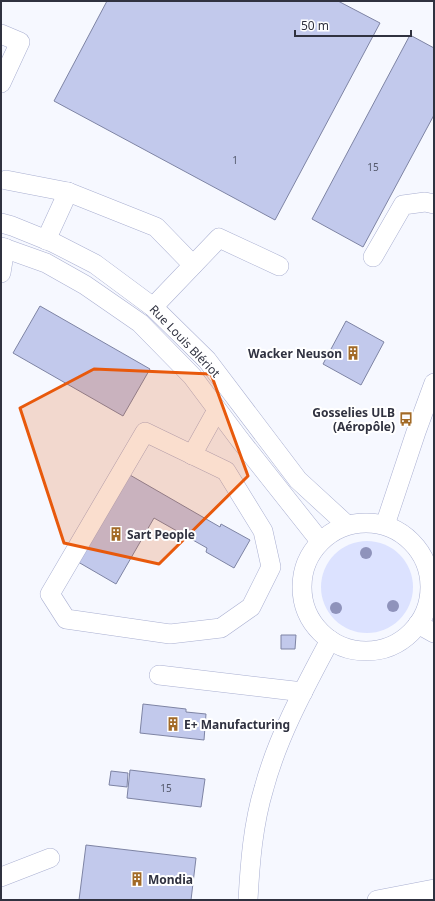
<svg xmlns="http://www.w3.org/2000/svg" width="435" height="901" font-family="'Noto Sans',sans-serif">
<rect width="100%" height="100%" fill="#f6f8ff"/>
<circle fill="#dce2ff" cx="367" cy="587" r="46"/>
<g fill="#c2c9ec" stroke="#7e84a4">
<polygon points="107,1 338,1 380,23 275,220 54,101"/>
<polygon points="410,35 434,48 434,115 363,247 312,219"/>
<polygon points="40,306 150,369 123,416 13,353"/>
<polygon points="346,321 384,342 361,385 323,364"/>
<polygon points="123,471 220,527 221,524 250,540 234,568 206,552 207,548 154,518 116,584 73,559"/>
<polygon points="281,635 296,635 295,649 281,649"/>
<polygon points="143,704 186,709 186,712 206,714 204,740 140,733"/>
<polygon points="130,770 205,779 201,807 127,798"/>
<polygon points="111,771 128,773 127,787 109,785"/>
<polygon points="86,845 196,858 191,900 79,900"/>
</g>
<g fill="none" stroke-linecap="round" stroke-linejoin="round">
<defs>
<g id="minor">
<polyline points="1,34 20,42 1,83"/>
<polyline points="6,180 68,192 156,227 193,265"/>
<polyline points="1,223 12,226 54,243 95,264 153,307 207,360 298,480 347,525"/>
<polyline points="46,240 68,192"/>
<polyline points="1,247 46,263 85,285 140,323 192,376 240,440 320,541"/>
<polyline points="373,257 403,205 425,202 434,204"/>
<polyline points="1,273 5,248"/>
<polyline points="153,307 219,238 279,266"/>
<polygon points="145,432 226,471 263,531 271,567 251,607 221,628 170,634 66,619 50,594"/>
<polyline points="192,455 217,410"/>
<circle cx="366" cy="587" r="64"/>
<polyline points="385,525 416,432 434,383"/>
<polyline points="418,624 434,633"/>
<polyline points="159,675 303,692"/>
<polyline points="1,877 50,858"/>
<path d="M 248,900 C 250,863 253,824 264,788 C 278,736 305,687 330,640"/>
<polyline points="377,900 434,889"/>
</g>
</defs>
<use href="#minor" stroke="#a9afd1" stroke-width="20"/>
<use href="#minor" stroke="#fff" stroke-width="19"/>
</g>
<g fill="#8f93bb">
<circle cx="366" cy="553" r="6"/>
<circle cx="393" cy="606" r="6"/>
<circle cx="336" cy="608" r="6"/>
</g>
<path fill="#e8590c" fill-opacity="0.2" stroke="#e8590c" stroke-width="3" stroke-linejoin="round" d="M 94,369 L 211,374 L 248,476 L 159,564 L 64,543 L 20,408 Z"/>
<defs>
<symbol id="building-bare" viewBox="-9 -9 18 18"><path d="M-4-6H4V6H1V3H-1V6H-4ZM-2.5-4.3h1.7v1.8h-1.7ZM.8-4.3h1.7v1.8H.8ZM-2.5-1h1.7V.8h-1.7ZM.8-1h1.7V.8H.8Z" fill="#a26a27" stroke="#fff" stroke-width="2.5" paint-order="stroke"/></symbol>
<symbol id="bus-bare" viewBox="-9 -9 18 18"><path d="M-5-6H5V4H4V6H2V4H-2V6H-4V4H-5ZM-3.5-4V0h7V-4ZM-3.5 1.2v1.5H-2V1.2ZM2 1.2v1.5H3.5V1.2Z" fill="#a26a27" stroke="#fff" stroke-width="2.5" paint-order="stroke"/></symbol>
</defs>
<g fill-rule="evenodd">
<use href="#building-bare" x="343" y="343" width="20" height="20"/>
<use href="#bus-bare" x="396" y="409" width="20" height="20"/>
<use href="#building-bare" x="106" y="524" width="20" height="20"/>
<use href="#building-bare" x="163" y="714" width="20" height="20"/>
<use href="#building-bare" x="127" y="869" width="20" height="20"/>
</g>
<g text-anchor="middle" dominant-baseline="central" stroke-width="4" stroke-linejoin="round" paint-order="stroke">
<g font-size="10" fill="#54586b">
<text x="235" y="160">1</text>
<text x="373" y="167">15</text>
<text x="166" y="788">15</text>
</g>
<g font-size="12" fill="#303240" stroke="#fff">
<text transform="translate(185 341) rotate(46)">Rue Louis Blériot</text>
</g>
<g font-size="12" font-weight="bold" fill="#303240" stroke="#fff" text-anchor="start">
<text x="342" y="353" text-anchor="end">Wacker Neuson</text>
<text x="395" y="412" text-anchor="end">Gosselies ULB<tspan x="395" dy="14">(Aéropôle)</tspan></text>
<text x="127" y="534">Sart People</text>
<text x="184" y="724">E+ Manufacturing</text>
<text x="148" y="879">Mondia</text>
</g>
</g>
<rect width="435" height="901" fill="none" stroke="#303240" stroke-width="4"/>
<path d="M295 30v6h116v-6" fill="none" stroke="#303240" stroke-width="2"/>
<text x="301" y="30" font-size="12" fill="#303240" stroke="#ffffff" stroke-width="3" paint-order="stroke">50 m</text>
</svg>
